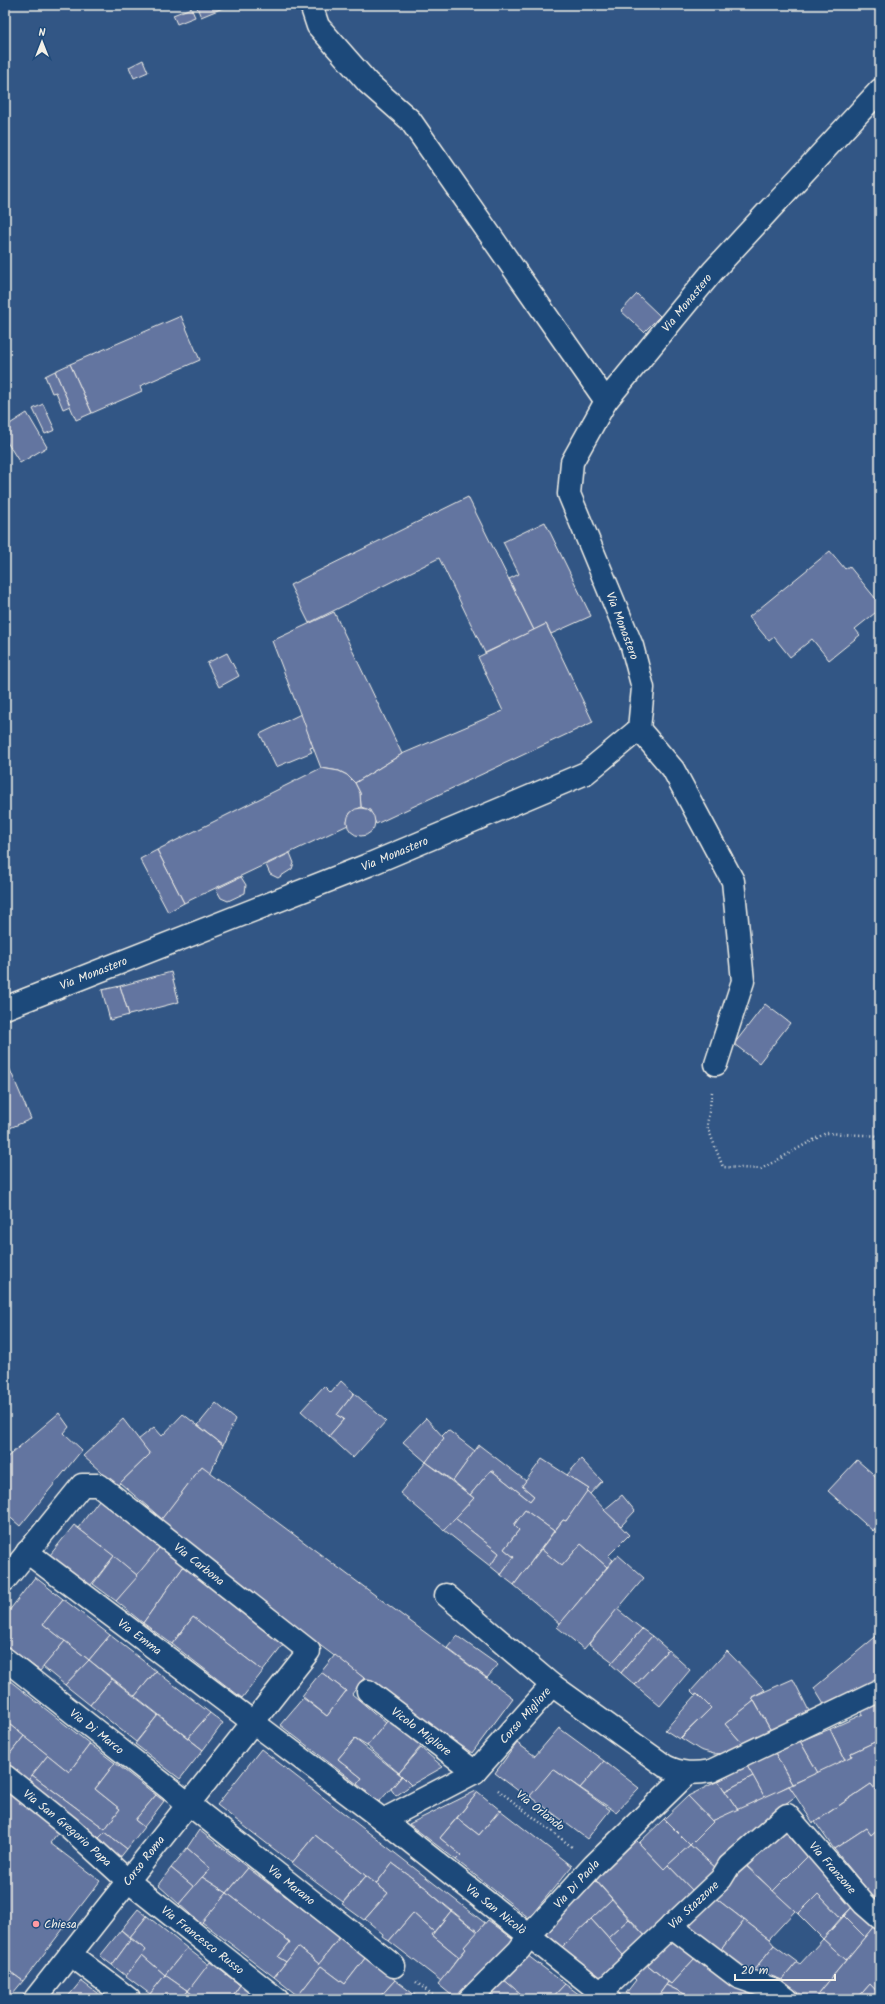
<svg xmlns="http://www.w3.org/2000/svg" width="885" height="2004" font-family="Kalam,sans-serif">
<rect width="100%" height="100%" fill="#325685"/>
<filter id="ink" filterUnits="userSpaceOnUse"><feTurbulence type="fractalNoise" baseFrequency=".025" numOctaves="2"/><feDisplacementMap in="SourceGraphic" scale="8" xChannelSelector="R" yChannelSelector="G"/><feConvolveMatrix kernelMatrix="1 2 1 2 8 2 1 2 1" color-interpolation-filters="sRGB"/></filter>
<g filter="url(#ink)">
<g fill="#6374a0" stroke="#f4f1e8">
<polygon points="196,5 230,5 201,17"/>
<polygon points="191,8 195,17 177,24 173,15"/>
<polygon points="143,60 148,72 134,78 129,67"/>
<polygon points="637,294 660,316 644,332 621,311"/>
<polygon points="181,316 200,360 140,386 142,391 92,413 70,364"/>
<polygon points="70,364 92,413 76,420 55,371"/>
<polygon points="55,371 70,406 63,409 56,392 52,393 45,376"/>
<polygon points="43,404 55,430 45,434 33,409"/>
<polygon points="27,413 47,447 20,463 5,439 5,427"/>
<polygon points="468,497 534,630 485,653 439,558 309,623 290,585"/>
<polygon points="545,522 591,616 551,634 546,624 534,630 509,579 519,574 503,542"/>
<polygon points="830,551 845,569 849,566 880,604 880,609 855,629 860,635 829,660 812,639 790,657 774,637 769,641 749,617"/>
<polygon points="334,612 402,754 355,783 347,775 339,771 321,768 272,641"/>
<polygon points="546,624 593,722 376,824 370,810 361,807 360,793 355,783 402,754 503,711 478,657"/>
<polygon points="227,653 239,676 219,687 207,663"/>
<polygon points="301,714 313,747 310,748 312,752 276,767 260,734"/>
<polygon points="321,768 339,771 347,775 355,783 360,793 361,807 350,813 347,822 348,825 184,903 157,850"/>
<circle cx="361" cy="822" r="14"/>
<polygon points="157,850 184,903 168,912 140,859"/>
<polygon points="290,853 294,863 292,869 278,878 270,874 266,865"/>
<polygon points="241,877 246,885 245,893 228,901 221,898 216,889"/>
<polygon points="171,972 179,1002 129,1015 120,986"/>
<polygon points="120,986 129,1015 110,1020 102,990"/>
<polygon points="765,1004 790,1023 759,1063 734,1044"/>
<polygon points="5,1058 31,1119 5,1130"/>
<polygon points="341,1381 354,1393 337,1415 344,1419 329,1436 301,1411 324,1386 331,1393"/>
<polygon points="354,1393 386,1421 353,1458 329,1436 344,1419 337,1415"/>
<polygon points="216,1403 235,1419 223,1445 198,1425"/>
<polygon points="59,1413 69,1427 64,1433 82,1450 20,1526 5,1513 5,1459"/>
<polygon points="183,1414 223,1445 210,1474 202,1466 162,1519 120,1483 150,1454 138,1440 154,1427 162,1436"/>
<polygon points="426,1418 444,1438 426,1462 403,1442"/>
<polygon points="123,1419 150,1454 117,1486 83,1456"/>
<polygon points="448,1430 475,1451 453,1481 426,1462 444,1438 442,1436"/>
<polygon points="479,1445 526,1481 522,1486 534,1496 530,1501 491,1470 470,1495 453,1481"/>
<polygon points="542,1459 589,1489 566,1521 563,1520 554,1531 525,1510 514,1525 519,1530 504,1549 514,1557 501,1575 490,1566 499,1553 455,1518 474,1498 470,1495 491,1470 530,1501 534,1496 522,1486"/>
<polygon points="581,1459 602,1481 589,1495 587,1491 589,1489 567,1475"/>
<polygon points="857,1460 880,1480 880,1523 873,1531 828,1491"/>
<polygon points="426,1462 474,1498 444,1530 400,1493"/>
<polygon points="202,1466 513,1698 472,1753 364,1678 259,1600 160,1521"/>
<polygon points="587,1491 629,1535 608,1556 613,1560 607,1567 581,1544 562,1566 541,1549 563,1520 566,1521"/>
<polygon points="622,1495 635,1511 621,1526 604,1510"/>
<polygon points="99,1500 160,1547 138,1576 78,1528"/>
<polygon points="525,1510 554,1531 514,1585 501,1575 514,1557 504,1549 519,1530 514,1525"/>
<polygon points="455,1518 499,1553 490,1566 444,1530"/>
<polygon points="74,1525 114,1556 90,1586 50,1555"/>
<polygon points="581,1544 607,1567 560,1624 514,1585 541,1549 562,1566"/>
<polygon points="160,1547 184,1566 143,1623 116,1601"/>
<polygon points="618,1555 644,1578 584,1649 557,1627"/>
<polygon points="114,1556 138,1576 116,1601 93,1584"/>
<polygon points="184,1566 284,1644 263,1671 193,1617 172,1644 143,1623"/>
<polygon points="35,1577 63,1599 43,1624 65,1641 40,1671 5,1644 5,1616"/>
<polygon points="63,1599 110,1635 89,1660 43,1624"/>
<polygon points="617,1609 642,1629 613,1662 589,1644"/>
<polygon points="193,1617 263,1671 242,1698 172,1644"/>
<polygon points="642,1629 652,1636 621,1673 611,1664"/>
<polygon points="880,1633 880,1677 825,1706 814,1688"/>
<polygon points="110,1635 156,1671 135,1696 89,1660"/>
<polygon points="457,1636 498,1665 487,1678 447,1648"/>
<polygon points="652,1636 668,1650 635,1685 621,1673"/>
<polygon points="65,1641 89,1660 65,1685 43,1667"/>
<polygon points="668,1650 690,1670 660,1706 635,1685"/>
<polygon points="727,1651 765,1690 752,1697 754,1701 725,1724 743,1744 727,1753 714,1754 700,1750 681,1738 711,1708 697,1694 695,1695 691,1691"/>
<polygon points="335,1655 364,1678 352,1694 386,1723 367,1746 355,1739 338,1759 362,1778 357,1784 280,1725 303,1698 327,1716 346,1691 321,1672"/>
<polygon points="89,1660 112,1679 90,1705 65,1685"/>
<polygon points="156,1671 210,1713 188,1738 135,1696"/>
<polygon points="321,1672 346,1691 327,1716 302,1696"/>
<polygon points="5,1677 90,1744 69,1772 5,1721"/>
<polygon points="112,1679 158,1715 136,1742 90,1705"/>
<polygon points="793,1679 810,1713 771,1731 752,1697"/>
<polygon points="697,1694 711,1708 679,1739 665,1730"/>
<polygon points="754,1701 771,1731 743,1744 725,1724"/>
<polygon points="880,1702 880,1744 877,1741 851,1753 852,1756 845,1760 830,1729 863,1714 861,1711"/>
<polygon points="210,1713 223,1723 203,1750 188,1738"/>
<polygon points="158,1715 203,1750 180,1779 135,1744"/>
<polygon points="389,1719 422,1745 399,1773 367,1746"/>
<polygon points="5,1721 24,1736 5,1760"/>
<polygon points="559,1728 604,1761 580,1788 553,1769 529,1799 495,1773 517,1743 535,1756"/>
<polygon points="830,1729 845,1760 818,1773 800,1741"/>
<polygon points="24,1736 48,1755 27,1782 5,1771 5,1760"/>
<polygon points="355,1739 402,1776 379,1802 357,1784 362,1778 338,1759"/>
<polygon points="800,1741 818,1773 792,1784 775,1753"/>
<polygon points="877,1741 880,1744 880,1796 871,1784 813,1823 789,1786 852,1756 851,1753"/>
<polygon points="90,1744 115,1763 95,1789 120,1809 105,1829 32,1775 48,1755 69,1772"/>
<polygon points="421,1748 443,1767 411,1785 399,1773"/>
<polygon points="261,1749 485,1923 478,1932 429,1892 430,1891 392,1863 376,1884 315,1835 292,1863 217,1805"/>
<polygon points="775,1753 792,1784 765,1798 747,1766"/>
<polygon points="604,1761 639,1788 616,1812 580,1788"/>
<polygon points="115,1763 156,1795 135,1820 144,1827 127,1849 105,1832 99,1838 27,1782 32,1775 105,1829 120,1809 95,1789"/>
<polygon points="747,1766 753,1776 725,1791 718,1781"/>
<polygon points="553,1769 610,1810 587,1839 530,1796"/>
<polygon points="402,1776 411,1785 396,1796 391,1789"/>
<polygon points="753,1776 765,1798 738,1810 725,1791"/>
<polygon points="718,1781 738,1810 712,1821 688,1796"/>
<polygon points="871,1784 880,1796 880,1827 871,1835 866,1828 834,1849 815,1822"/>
<polygon points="5,1786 61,1829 50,1843 100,1881 23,1981 5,1968"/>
<polygon points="789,1786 796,1796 766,1818 717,1869 690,1845 712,1821"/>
<polygon points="476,1791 478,1792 440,1838 461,1855 456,1860 409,1824"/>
<polygon points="478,1792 500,1810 479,1835 457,1818"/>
<polygon points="156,1795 164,1801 144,1827 135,1820"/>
<polygon points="688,1796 713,1822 690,1845 664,1819"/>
<polygon points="500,1810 572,1866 529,1918 456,1860 461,1855 440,1838 457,1818 479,1835"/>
<polygon points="664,1819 690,1845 664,1869 639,1843"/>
<polygon points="880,1827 880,1909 862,1892 866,1888 834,1849 866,1828 871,1835"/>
<polygon points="782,1829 808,1856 773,1891 744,1863"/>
<polygon points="199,1830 248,1868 227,1893 202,1877 210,1868 187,1848"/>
<polygon points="105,1832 127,1849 119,1859 102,1845 104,1842 99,1838"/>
<polygon points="315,1835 366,1876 343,1902 292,1863"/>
<polygon points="635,1839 664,1869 668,1865 696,1894 647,1938 594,1878"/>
<polygon points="690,1845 717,1869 696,1894 668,1865"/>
<polygon points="187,1848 210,1868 194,1887 171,1868"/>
<polygon points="808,1856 854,1905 841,1918 818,1894 798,1914 773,1891"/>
<polygon points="392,1863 430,1891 429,1892 451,1911 434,1932 413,1913 389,1941 382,1936 383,1934 365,1919 388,1893 376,1884"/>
<polygon points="746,1866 795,1911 769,1939 714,1897"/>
<polygon points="171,1868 194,1887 179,1904 158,1885"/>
<polygon points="248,1868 340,1937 319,1964 298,1947 286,1962 278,1957 290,1942 227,1893"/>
<polygon points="366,1876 388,1893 364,1920 342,1904"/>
<polygon points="202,1877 227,1893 201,1924 179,1904"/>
<polygon points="596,1881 612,1899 562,1947 543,1931"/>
<polygon points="227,1893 290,1942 278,1957 286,1962 274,1977 202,1922"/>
<polygon points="818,1894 841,1918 823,1939 798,1914"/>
<polygon points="714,1897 744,1920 720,1951 682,1923"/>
<polygon points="612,1899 629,1919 608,1938 591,1919"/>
<polygon points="854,1905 874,1926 865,1937 844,1916"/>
<polygon points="138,1909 147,1916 130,1937 121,1930"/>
<polygon points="451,1911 478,1932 464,1947 466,1949 459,1957 432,1935"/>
<polygon points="413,1913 434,1932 432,1935 459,1957 441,1981 389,1941"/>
<polygon points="147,1916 187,1948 165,1975 142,1955 146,1950 130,1937"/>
<polygon points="844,1916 865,1937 846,1960 823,1939"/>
<polygon points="591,1919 623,1955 599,1979 562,1947"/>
<polygon points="629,1919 647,1938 623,1955 608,1938"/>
<polygon points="488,1920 516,1941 460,1999 456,1999 438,1984 466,1949 464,1947"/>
<polygon points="744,1920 769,1939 774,1945 750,1975 720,1951"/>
<polygon points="874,1926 880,1931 880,1995 870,1984 857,1999 814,1999"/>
<polygon points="121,1930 131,1939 112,1965 100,1956"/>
<polygon points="340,1937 366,1957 345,1984 321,1966 298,1996 274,1977 298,1947 319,1964"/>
<polygon points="670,1937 696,1957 671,1984 644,1962"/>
<polygon points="131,1939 146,1950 126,1976 112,1965"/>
<polygon points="823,1939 846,1960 814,1999 808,1999 781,1981 797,1962 800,1964"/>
<polygon points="774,1945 797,1962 781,1981 750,1975"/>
<polygon points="187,1948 209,1965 188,1991 165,1975"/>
<polygon points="142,1955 165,1975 150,1994 126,1976"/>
<polygon points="527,1955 565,1984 551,1999 527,1999 503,1979"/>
<polygon points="366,1957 395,1980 378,1999 299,1999 297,1997 321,1966 345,1984"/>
<polygon points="696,1957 722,1979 765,1992 759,1999 699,1999 693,1995 691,1997 666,1985 668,1982 671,1984"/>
<polygon points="210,1962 240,1985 232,1997 235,1999 198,1999 188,1991"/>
<polygon points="644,1962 668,1982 656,1999 636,1999 626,1993 636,1980 631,1975"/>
<polygon points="5,1968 23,1981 8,1999 5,1999"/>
<polygon points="231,1972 255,1991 254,1999 235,1999 232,1997 240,1985 229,1976"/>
<polygon points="165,1975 188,1991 182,1999 157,1999 150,1994"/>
<polygon points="503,1979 527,1999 482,1999"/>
<polygon points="395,1980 420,1999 378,1999"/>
<polygon points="81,1981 105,1999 66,1999"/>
<polygon points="565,1984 580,1995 577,1999 551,1999"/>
<polygon points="870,1984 880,1995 880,1999 857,1999"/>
<polygon points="666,1985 691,1997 690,1999 656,1999"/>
<polygon points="188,1991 198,1999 182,1999"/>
</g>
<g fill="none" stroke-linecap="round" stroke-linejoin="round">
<defs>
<g id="minor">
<polyline points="311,5 318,26 368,83 410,120 606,401"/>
<polyline points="639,729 673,769 733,881 743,981 716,1064"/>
<path id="s1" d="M 5,1008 L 368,865 L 586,773 L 639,729 L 643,688 L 632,646 L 569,494 L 572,462 L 606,401 L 713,271 L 880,90"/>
<path id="s2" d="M 27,1552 L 383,1820 L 475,1772 L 552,1685 L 665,1766 C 681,1774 694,1774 711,1771 L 880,1690"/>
<path id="s3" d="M 5,1580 L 82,1485 L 99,1485 L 309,1651 L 35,1999"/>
<polyline points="446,1595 552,1685"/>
<path id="s4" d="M 5,1659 L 394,1966"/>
<path id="s5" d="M 368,1691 L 475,1772"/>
<path id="s6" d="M 5,1776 L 70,1828 L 128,1881 L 277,1999"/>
<path id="s7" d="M 383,1820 L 609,1999"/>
<polyline points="671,1926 738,1977 775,1990 787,1999"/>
<polyline points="70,1954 129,1999"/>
<path id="s8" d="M 470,1999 L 519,1950 L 529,1936 L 594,1865 L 687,1774"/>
<path id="s9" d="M 594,1999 L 721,1879 L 729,1866 L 787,1815 L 864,1904 L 880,1918"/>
</g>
</defs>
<use href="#minor" stroke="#f4f1e8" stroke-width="25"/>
<g stroke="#f4f1e8" stroke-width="2.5" stroke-dasharray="1 3" stroke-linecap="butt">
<polyline points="712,1092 707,1126 723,1167 761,1169 826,1133 880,1136"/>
<polyline points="498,1790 572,1847"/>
<polyline points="416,1982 438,1999"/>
</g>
<use href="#minor" stroke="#1f4a7a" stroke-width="22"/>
</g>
</g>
<circle fill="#ff9aa2" stroke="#1f4a7a" stroke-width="1.5" cx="36" cy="1924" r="4"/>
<g text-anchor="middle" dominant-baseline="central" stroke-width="3" stroke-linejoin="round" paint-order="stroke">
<g font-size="12" fill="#f4f1e8" stroke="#1f4a7a">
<text stroke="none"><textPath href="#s1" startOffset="1174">Via Monastero</textPath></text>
<text transform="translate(622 626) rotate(69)">Via Monastero</text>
<text stroke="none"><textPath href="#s1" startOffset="419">Via Monastero</textPath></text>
<text stroke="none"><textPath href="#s1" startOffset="95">Via Monastero</textPath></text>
<text stroke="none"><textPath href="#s3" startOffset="267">Via Carbona</textPath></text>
<text stroke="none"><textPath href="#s2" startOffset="141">Via Emma</textPath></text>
<text stroke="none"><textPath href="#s2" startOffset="625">Corso Migliore</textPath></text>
<text stroke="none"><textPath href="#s4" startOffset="117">Via Di Marco</textPath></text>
<text stroke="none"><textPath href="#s5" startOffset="67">Vicolo Migliore</textPath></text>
<text transform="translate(540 1811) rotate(38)">Via Orlando</text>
<text stroke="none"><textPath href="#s6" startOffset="81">Via San Gregorio Papa</textPath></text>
<text transform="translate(144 1861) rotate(-52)">Corso Roma</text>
<text stroke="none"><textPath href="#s9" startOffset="337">Via Franzone</textPath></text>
<text stroke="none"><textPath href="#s4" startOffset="365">Via Marano</textPath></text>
<text stroke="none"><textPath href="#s8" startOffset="157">Via Di Paola</textPath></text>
<text stroke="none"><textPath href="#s9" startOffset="137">Via Stazzone</textPath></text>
<text stroke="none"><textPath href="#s7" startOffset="144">Via San Nicolò</textPath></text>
<text stroke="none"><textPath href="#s6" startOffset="257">Via Francesco Russo</textPath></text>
</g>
<g font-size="12" fill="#f4f1e8" stroke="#1f4a7a" text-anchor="start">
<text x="44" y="1924">Chiesa</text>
</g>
</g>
<rect width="885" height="2004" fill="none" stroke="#1f4a7a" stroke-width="20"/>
<rect x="10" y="10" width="865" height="1984" fill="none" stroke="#f4f1e8" stroke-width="1.5" filter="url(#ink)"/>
<g transform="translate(42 42)" stroke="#1f4a7a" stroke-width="3" paint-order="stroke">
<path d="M0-3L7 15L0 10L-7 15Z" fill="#f4f1e8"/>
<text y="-6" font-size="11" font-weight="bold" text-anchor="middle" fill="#f4f1e8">N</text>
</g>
<path d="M735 1974v6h100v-6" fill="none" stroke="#f4f1e8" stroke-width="2"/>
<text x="741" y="1974" font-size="12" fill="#f4f1e8" stroke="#1f4a7a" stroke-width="3" paint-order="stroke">20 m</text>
</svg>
